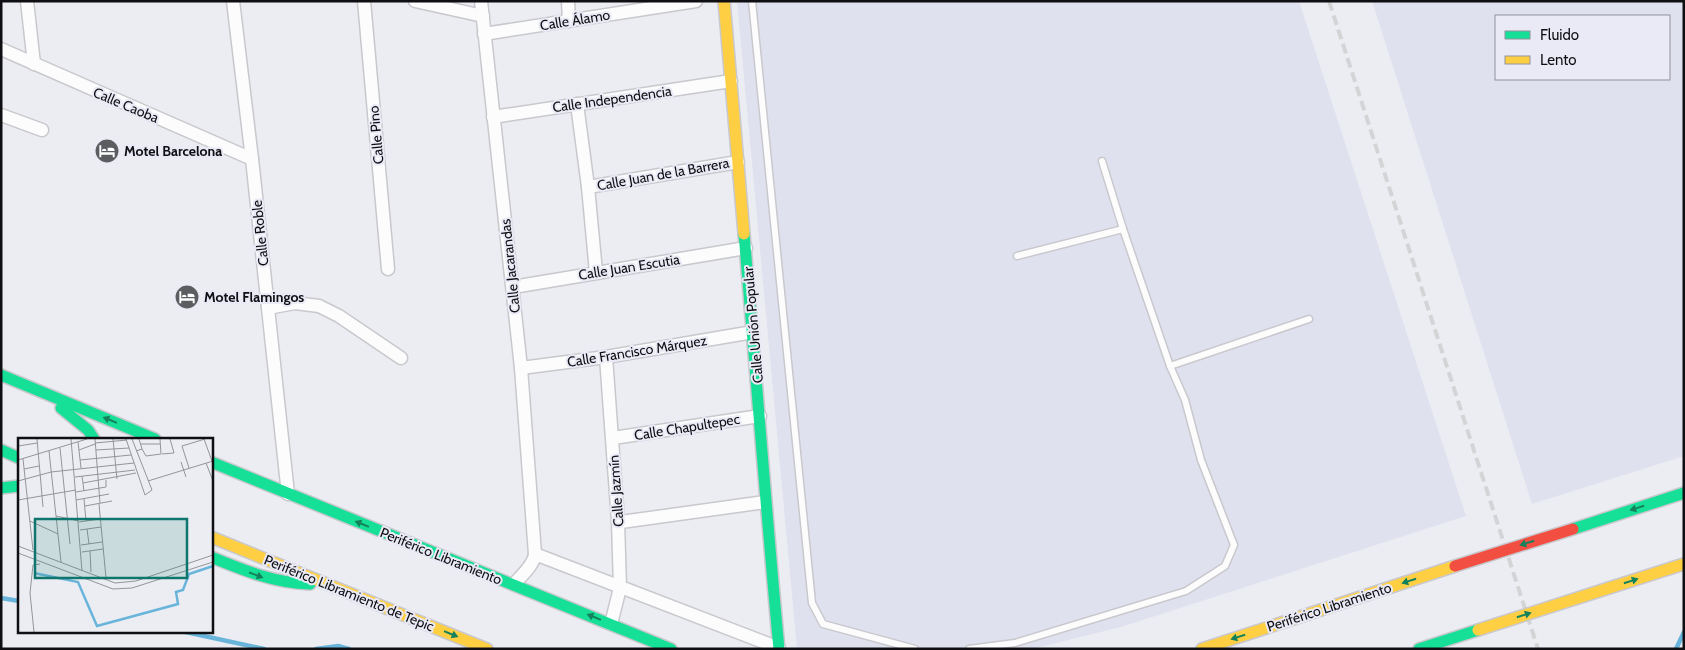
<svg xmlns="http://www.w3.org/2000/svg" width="1685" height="650" font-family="Cabin,sans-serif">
<rect width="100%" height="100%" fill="#ecedf3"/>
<g fill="#e0e1ee" fill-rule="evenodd">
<polygon points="737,1 1299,1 1466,516 1121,627 1032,649 797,649"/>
<path d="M 1372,1 L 1684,1 L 1684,456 L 1532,504 ZM 1496,16 L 1669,16 L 1669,79 L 1496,79 Z"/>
</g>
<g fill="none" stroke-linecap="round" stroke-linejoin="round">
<g stroke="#69b4da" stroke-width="4.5">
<polyline points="1,598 19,601"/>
<polyline points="181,631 264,649"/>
<polyline points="316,649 338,646 349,649"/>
<polyline points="1676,649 1684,632"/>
</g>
<defs>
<g id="lane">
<polyline points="752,1 812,603 823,624 915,649"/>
<polyline points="1017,256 1123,229"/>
<polyline points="1170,366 1309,319"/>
<polyline points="969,649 1015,643 1186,591 1225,566 1234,545 1201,460 1185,400 1170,366 1123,229 1102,161"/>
</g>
<g id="street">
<polyline points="27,1 34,64"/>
<polyline points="233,1 252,159 288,494"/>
<polyline points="364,1 388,269"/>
<polyline points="415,1 483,16"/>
<path d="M 481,1 L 521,368 L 535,554 C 534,565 521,576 514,584"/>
<polyline points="568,1 569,21"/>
<polyline points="484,34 696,1"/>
<polyline points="1,49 252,159"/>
<polyline points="577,104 588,187 596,272"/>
<polyline points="1,115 42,130"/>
<polyline points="493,117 731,81"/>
<polyline points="588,187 738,162"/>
<polyline points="513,287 746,248"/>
<polyline points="268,308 295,303 319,306 339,316 401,358"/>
<polyline points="606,357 618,521 620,588 611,624"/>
<polyline points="521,368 606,357 753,332"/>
<polyline points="613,438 760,416"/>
<polyline points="618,521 621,522 765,502"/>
<polyline points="535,554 779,648"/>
</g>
<g id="fast">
<path d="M 744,234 C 756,372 766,511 779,649"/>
<polyline points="1,375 155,439"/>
<polyline points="61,408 88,430 94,439"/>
<polyline points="1,450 19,458"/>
<polyline points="211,462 671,649"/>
<polyline points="1,488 19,486"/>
<polyline points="1573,529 1684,493"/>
<path d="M 211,557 C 243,570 274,583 310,584"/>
<polyline points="1419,649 1478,630"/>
</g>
<g id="slow">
<polyline points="724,1 744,234"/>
<polyline points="211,537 487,649"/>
<polyline points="1584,596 1684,564"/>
<polyline points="1202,649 1455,566"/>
</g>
</defs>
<use href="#lane" stroke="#c8c8cd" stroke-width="9"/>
<use href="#street" stroke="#c8c8cd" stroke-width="15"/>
<use href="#fast" stroke="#c8c8cd" stroke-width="14"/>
<use href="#slow" stroke="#c8c8cd" stroke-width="14"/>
<use href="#lane" stroke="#fcfcfd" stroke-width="6"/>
<use href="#street" stroke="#fcfcfd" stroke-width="12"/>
<use href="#fast" stroke="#16e098" stroke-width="11"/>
<use href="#slow" stroke="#ffcf43" stroke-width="11"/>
<polyline stroke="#d3d4d5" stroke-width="4" stroke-dasharray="10 5" stroke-linecap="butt" points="1329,1 1538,649"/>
<defs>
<polyline id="slow-bridge" points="1478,630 1584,596"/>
<polyline id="jam-bridge" points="1455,566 1573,529"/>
</defs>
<use href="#slow-bridge" stroke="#c8c8cd" stroke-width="14" stroke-linecap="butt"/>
<use href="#jam-bridge" stroke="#c8c8cd" stroke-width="14" stroke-linecap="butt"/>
<use href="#slow-bridge" stroke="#ffcf43" stroke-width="11"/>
<use href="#jam-bridge" stroke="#f24e42" stroke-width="11"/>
</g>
<defs><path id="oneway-solid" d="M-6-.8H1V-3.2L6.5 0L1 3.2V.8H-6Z" transform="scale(1.25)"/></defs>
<g fill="#13825c">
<use href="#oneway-solid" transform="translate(110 420) rotate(-158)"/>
<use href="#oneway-solid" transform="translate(1637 508) rotate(162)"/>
<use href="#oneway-solid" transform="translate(362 524) rotate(-158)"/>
<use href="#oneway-solid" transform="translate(1527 543) rotate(162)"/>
<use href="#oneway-solid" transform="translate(256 575) rotate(21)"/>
<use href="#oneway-solid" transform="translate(1409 581) rotate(162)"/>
<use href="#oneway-solid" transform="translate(1631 581) rotate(-18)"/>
<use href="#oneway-solid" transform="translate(1524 615) rotate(-18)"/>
<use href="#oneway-solid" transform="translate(594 617) rotate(-158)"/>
<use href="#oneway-solid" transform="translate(451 634) rotate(22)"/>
<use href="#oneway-solid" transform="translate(1238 637) rotate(162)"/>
</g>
<defs>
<symbol id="hotel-disc" viewBox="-11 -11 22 22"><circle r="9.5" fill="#5c5d61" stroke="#e9eaf6"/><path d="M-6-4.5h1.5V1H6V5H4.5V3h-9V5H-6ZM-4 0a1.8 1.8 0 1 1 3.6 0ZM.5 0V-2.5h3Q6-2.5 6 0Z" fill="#fff"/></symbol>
</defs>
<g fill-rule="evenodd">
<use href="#hotel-disc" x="93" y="137" width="28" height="28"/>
<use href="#hotel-disc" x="173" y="283" width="28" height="28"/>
</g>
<g text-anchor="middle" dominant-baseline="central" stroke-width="4" stroke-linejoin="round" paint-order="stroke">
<g font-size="14" fill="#0f0f13" stroke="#e9eaf6">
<text transform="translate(575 20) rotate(-9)">Calle Álamo</text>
<text transform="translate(612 99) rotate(-8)">Calle Independencia</text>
<text transform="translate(126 105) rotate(23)">Calle Caoba</text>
<text transform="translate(376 135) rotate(-95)">Calle Pino</text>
<text transform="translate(663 174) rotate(-10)">Calle Juan de la Barrera</text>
<text transform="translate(260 233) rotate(-96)">Calle Roble</text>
<text transform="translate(510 266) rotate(-96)">Calle Jacarandas</text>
<text transform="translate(629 267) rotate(-9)">Calle Juan Escutia</text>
<text transform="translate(753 325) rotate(-95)">Calle Unión Popular</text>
<text transform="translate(637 351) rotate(-9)">Calle Francisco Márquez</text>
<text transform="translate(687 427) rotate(-9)">Calle Chapultepec</text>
<text transform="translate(616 491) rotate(-94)">Calle Jazmín</text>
<text transform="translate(441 556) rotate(22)">Periférico Libramiento</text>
<text transform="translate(349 593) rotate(22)">Periférico Libramiento de Tepic</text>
<text transform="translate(1329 607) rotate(-18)">Periférico Libramiento</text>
</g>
<g font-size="14" font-weight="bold" fill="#0f0f13" stroke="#e9eaf6" text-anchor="start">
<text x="124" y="151">Motel Barcelona</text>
<text x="204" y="297">Motel Flamingos</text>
</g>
</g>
<g transform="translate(18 438)">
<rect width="195" height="195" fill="#ecedf3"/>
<path fill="none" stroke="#69b4da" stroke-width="2.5" d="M 16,135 L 60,144 L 79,188 L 160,166 L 158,154 L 165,152 L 171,136 L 195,128"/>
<path fill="none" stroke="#949499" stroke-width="1" d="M 19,1 L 25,69M 53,1 L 64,133M 77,1 L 82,65M 95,1 L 99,41M 108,1 L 127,57 L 134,52 L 114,1M 186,1 L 194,23M 60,4 L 63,30M 77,5 L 109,2M 123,6 L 142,6M 0,8 L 19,5M 42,10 L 52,106M 124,11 L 128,18 L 143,16 L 142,1M 61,12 L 77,6M 78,12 L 111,10M 31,13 L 43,124M 118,13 L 124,11 L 121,1M 144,16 L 156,15 L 152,1M 5,21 L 15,112M 0,22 L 69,1M 62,22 L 113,17M 163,24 L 168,39M 188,25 L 195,43M 171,30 L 164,8 L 187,1M 6,31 L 21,28M 64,38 L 66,53M 57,39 L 117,32M 0,43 L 33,34 L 116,25M 130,43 L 195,23M 65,45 L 118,35M 58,54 L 88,49 L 88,42M 66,61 L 68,83M 0,62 L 58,52M 58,62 L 91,56M 81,66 L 88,140M 67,68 L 94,63M 38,78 L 61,83M 12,83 L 40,96M 61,84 L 82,81M 69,91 L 71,106M 62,92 L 83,89M 63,107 L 84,104M 0,108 L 97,145 L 118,143 L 195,117M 72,113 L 73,134M 64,114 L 85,111M 0,115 L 95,151 L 114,150 L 195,124M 16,194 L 12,155 L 15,127 L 22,126"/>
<path fill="#0f766e" fill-opacity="0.15" stroke="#0f766e" stroke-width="2.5" d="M 17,81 L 169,81 L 169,140 L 17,140 Z"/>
<rect width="195" height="195" fill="none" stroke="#0f0f13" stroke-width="2.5"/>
</g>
<rect width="1685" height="650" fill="none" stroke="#0f0f13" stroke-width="5"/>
<rect x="1495" y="15" width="175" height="65" fill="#e9eaf6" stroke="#92929b"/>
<rect x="1505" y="31" width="25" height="8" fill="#16e098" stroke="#92929b"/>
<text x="1540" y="40" font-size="15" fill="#0f0f13">Fluido</text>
<rect x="1505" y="56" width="25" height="8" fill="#ffcf43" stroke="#92929b"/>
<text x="1540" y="65" font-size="15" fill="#0f0f13">Lento</text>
</svg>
